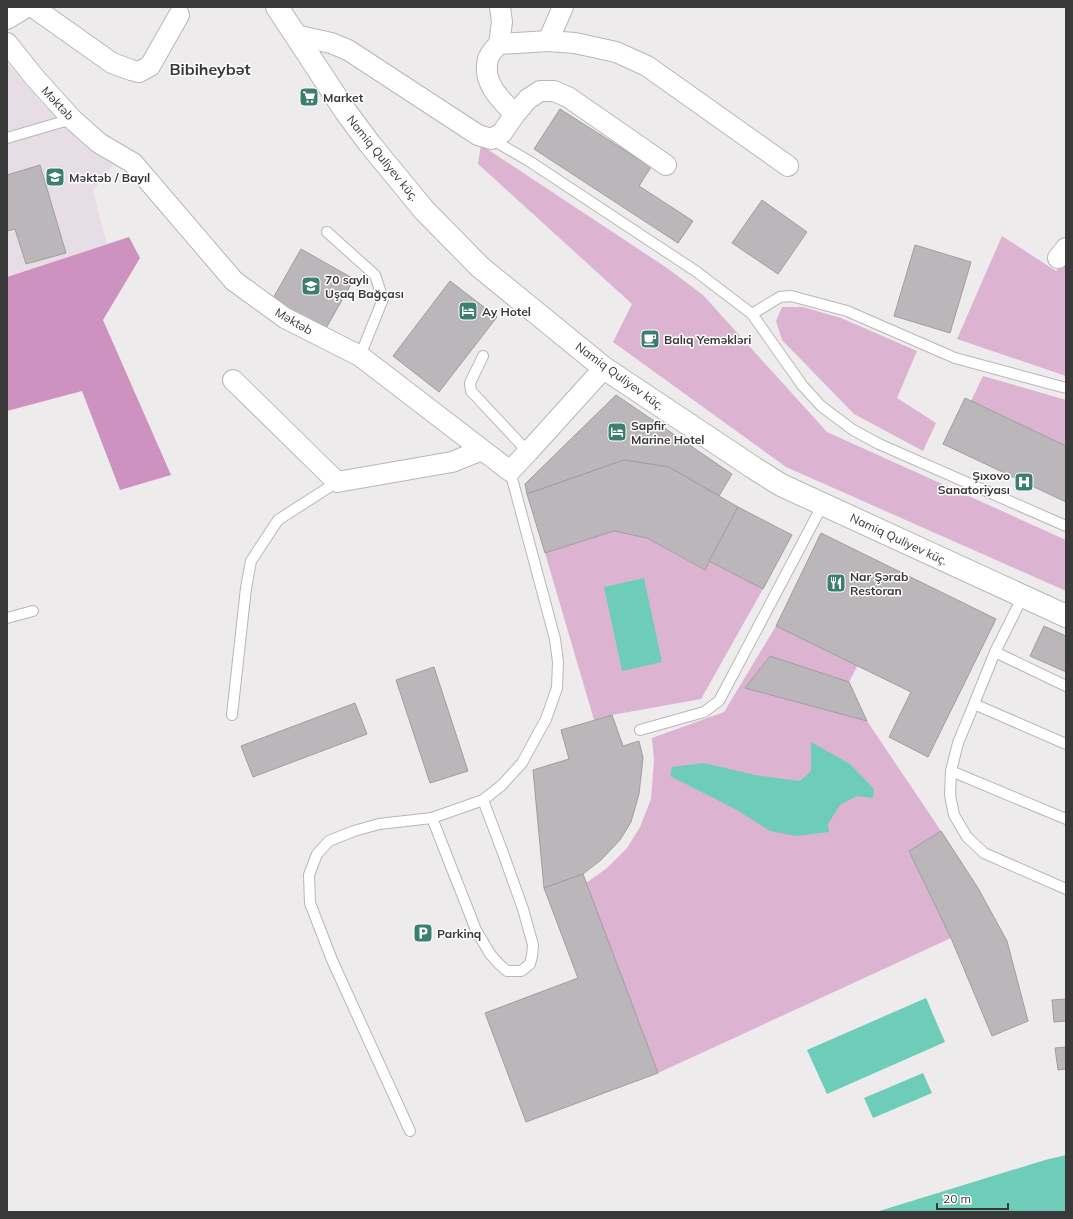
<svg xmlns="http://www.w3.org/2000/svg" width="1073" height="1219" font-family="Mulish,sans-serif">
<rect width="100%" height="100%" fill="#eeebed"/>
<polygon fill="#e7dde4" points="7,63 44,106 114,163 93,191 107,244 7,277"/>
<g fill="#dcb4d2">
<polygon points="481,145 667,268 703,295 827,432 1066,540 1066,591 786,467 613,342 632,304 478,164"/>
<polygon points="1002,236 1056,271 1066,260 1066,376 957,339"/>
<polygon points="782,307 803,307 841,318 917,351 897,398 936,423 923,451 854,414 782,340 776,321"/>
<polygon points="983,376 1066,400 1066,446 971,401"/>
<polygon points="614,531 647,538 704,570 709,561 763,589 701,699 612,715 594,720 545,553"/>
<polygon points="776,626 858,665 849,682 770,656 746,688 867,721 941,831 909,851 951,938 658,1073 586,883 607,868 627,848 640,827 651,799 654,760 652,738 724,712"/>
</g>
<polygon fill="#ce92c0" points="129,237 140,258 103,320 171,475 120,490 82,391 7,411 7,277"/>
<g fill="#6ecdb9">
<polygon points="644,578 662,662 622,671 604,587"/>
<polygon points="811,742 850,764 874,789 873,798 857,796 840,805 828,824 829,832 796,836 770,831 737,810 670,776 672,767 704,763 755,775 800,781 811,771"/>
<polygon points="926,998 945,1042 827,1094 807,1050"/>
<polygon points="923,1073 932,1093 873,1118 864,1098"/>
<polygon points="1066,1155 1066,1212 876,1212 1045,1160"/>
</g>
<g fill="#bab6b9" stroke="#a09d9f">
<polygon points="560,109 651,167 639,186 693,221 678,243 534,149"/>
<polygon points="40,165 66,253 26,264 15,229 7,231 7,175"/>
<polygon points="762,200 807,232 778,274 732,243"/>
<polygon points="915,245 971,262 950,333 894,316"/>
<polygon points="301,249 354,279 325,330 272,300"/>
<polygon points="450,281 497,317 439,392 393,356"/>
<polygon points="616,395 732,474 719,496 669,467 624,460 527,494 525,484"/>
<polygon points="965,398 1066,446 1066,502 943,444"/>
<polygon points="624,460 669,467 738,507 705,570 647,538 614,531 545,553 527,494"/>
<polygon points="738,507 792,535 763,589 709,561"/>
<polygon points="821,533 996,619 928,757 889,737 911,692 776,626"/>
<polygon points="1044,626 1066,636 1066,672 1030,656"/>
<polygon points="770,656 849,682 867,721 745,688"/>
<polygon points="434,667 468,771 430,783 396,680"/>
<polygon points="355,703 367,734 253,777 241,746"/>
<polygon points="612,715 623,746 639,741 643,758 639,794 631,822 620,840 601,860 583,874 544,888 533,770 569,759 561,730"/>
<polygon points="941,831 978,888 1007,941 1028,1021 992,1036 951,938 909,851"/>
<polygon points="583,874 658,1073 526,1122 485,1013 578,978 544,888"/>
<polygon points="1066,999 1066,1021 1054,1022 1052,1000"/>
<polygon points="1066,1047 1066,1069 1058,1070 1055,1048"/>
</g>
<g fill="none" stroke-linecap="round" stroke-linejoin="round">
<defs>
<g id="lane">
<polyline points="7,138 72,119"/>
<polyline points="491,139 529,161 697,272 752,314 802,385 821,406 853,430 879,444 1066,526"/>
<polyline points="327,232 375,275 383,299 360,356"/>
<polyline points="752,314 780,297 791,296 847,311 955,358 1066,388"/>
<polyline points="483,356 470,383 471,391 528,452"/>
<polyline points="1023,596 995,652 974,704 958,743 951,771 950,795 954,815 967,837 984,853 1066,889"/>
<polyline points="7,618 33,611"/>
<polyline points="995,652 1066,686"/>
<polyline points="974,704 1066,744"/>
<polyline points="232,715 246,588 251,561 278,520 337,482"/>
<polyline points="640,730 704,712 719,701 823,504"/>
<polyline points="951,771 1066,819"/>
<polyline points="483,800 503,853 523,909 533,945 532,956 530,964 521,971 507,971 499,964 490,954 476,930 432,818 483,800 502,785 522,763 546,719 557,688 558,662 555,639 510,471"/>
<polyline points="410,1131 332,960 310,903 309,875 317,854 329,841 354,831 379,824 432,818"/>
</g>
<g id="street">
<polyline points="33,7 112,63 131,70 139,72 150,66 179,15"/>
<polyline points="7,19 27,7"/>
<polyline points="295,35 331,43 348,50 478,135 491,139 502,133 515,114 528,99 540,91 554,91 568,97 666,165"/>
<polyline points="548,41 563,7"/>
<polyline points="7,43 35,78 72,119 99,143 133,163 234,281 285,318 360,356 510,471 528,452 604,368"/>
<polyline points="499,44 502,22 500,7"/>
<path d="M 515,114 C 500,99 482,83 488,59 C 489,54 495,48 499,44 L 548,41 L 575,43 L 616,52 L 647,66 L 788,166"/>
<polyline points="1058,258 1066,248"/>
<polyline points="233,380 337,482 452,462 482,450"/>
</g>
<polyline id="secondary" points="277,7 346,112 369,143 424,210 480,267 604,368 754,468 781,485 1066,616"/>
</defs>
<use href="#lane" stroke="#b9b6b8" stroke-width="12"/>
<use href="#street" stroke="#b9b6b8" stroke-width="22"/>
<use href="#secondary" stroke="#b9b6b8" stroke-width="24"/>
<use href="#lane" stroke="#fff" stroke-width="10"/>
<use href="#street" stroke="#fff" stroke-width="20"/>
<use href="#secondary" stroke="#fff" stroke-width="22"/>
</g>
<defs>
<symbol id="supermarket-square" viewBox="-11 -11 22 22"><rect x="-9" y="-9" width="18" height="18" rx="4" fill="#3c7f71" stroke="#fff"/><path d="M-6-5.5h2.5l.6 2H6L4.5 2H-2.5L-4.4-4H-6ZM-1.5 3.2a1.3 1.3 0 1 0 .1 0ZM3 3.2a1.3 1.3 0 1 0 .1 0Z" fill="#fff"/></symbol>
<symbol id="school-square" viewBox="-11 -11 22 22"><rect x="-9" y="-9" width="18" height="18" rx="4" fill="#3c7f71" stroke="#fff"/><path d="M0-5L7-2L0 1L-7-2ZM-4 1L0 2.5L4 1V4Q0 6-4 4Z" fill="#fff"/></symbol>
<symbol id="hotel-square" viewBox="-11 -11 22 22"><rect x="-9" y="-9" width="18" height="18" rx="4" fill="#3c7f71" stroke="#fff"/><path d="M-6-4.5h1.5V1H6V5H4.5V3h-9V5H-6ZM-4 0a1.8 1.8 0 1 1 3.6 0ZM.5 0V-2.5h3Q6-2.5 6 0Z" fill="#fff"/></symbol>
<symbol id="cafe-square" viewBox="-11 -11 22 22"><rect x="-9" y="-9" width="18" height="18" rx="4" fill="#3c7f71" stroke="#fff"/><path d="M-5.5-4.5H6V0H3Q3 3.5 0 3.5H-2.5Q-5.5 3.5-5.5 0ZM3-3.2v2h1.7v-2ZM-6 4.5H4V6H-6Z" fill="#fff"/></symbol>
<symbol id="hospital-square" viewBox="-11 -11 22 22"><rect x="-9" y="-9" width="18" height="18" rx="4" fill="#3c7f71" stroke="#fff"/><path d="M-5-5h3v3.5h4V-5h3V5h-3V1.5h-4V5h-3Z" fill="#fff"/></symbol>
<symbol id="restaurant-square" viewBox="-11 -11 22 22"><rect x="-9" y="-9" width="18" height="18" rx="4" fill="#3c7f71" stroke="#fff"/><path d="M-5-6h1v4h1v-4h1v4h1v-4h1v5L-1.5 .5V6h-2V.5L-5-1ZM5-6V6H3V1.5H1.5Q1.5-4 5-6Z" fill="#fff"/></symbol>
<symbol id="parking-square" viewBox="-11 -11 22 22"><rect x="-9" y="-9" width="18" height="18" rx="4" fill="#3c7f71" stroke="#fff"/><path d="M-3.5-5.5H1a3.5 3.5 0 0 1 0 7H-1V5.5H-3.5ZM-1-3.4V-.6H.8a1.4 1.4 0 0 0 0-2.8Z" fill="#fff"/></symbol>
</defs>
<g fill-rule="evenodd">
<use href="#supermarket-square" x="298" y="86" width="22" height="22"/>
<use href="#school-square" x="44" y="166" width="22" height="22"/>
<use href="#school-square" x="300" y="275" width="22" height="22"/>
<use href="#hotel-square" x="457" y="300" width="22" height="22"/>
<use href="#cafe-square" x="639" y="328" width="22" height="22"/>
<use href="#hotel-square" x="606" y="421" width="22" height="22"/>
<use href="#hospital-square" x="1013" y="471" width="22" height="22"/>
<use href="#restaurant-square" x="825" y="572" width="22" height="22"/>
<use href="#parking-square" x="412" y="922" width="22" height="22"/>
</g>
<g text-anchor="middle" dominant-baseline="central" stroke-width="3" stroke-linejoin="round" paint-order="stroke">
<g font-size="12" font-weight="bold" fill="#3a393a" stroke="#fff" text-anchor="start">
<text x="323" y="97">Market</text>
<text x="69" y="177">Mәktәb / Bayıl</text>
<text x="325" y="279">70 saylı<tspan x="325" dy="14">Uşaq Bağçası</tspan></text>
<text x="482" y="311">Ay Hotel</text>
<text x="664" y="339">Balıq Yeməkləri</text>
<text x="631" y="425">Sapfir<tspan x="631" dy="14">Marine Hotel</tspan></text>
<text x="1010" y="475" text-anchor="end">Şıxovo<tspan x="1010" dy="14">Sanatoriyası</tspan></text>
<text x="850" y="576">Nar Şərab<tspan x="850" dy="14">Restoran</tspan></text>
<text x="437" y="933">Parkinq</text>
</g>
<g font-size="12" fill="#3a393a" stroke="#fff">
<text transform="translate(58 103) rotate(47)">Məktəb</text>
<text transform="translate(383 158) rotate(51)">Namiq Quliyev küç.</text>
<text transform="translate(294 321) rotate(30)">Məktəb</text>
<text transform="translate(620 376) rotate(36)">Namiq Quliyev küç.</text>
<text transform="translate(899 539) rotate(25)">Namiq Quliyev küç.</text>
</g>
<g font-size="16" font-weight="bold" fill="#3a393a" stroke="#fff">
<text x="210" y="69">Bibiheybət</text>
</g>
</g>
<rect width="1073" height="1219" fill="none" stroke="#3a393a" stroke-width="16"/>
<path d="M937 1203v6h71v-6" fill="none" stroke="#3a393a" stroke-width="2"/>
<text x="943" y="1203" font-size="12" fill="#3a393a" stroke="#ffffff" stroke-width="3" paint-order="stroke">20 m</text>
</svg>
